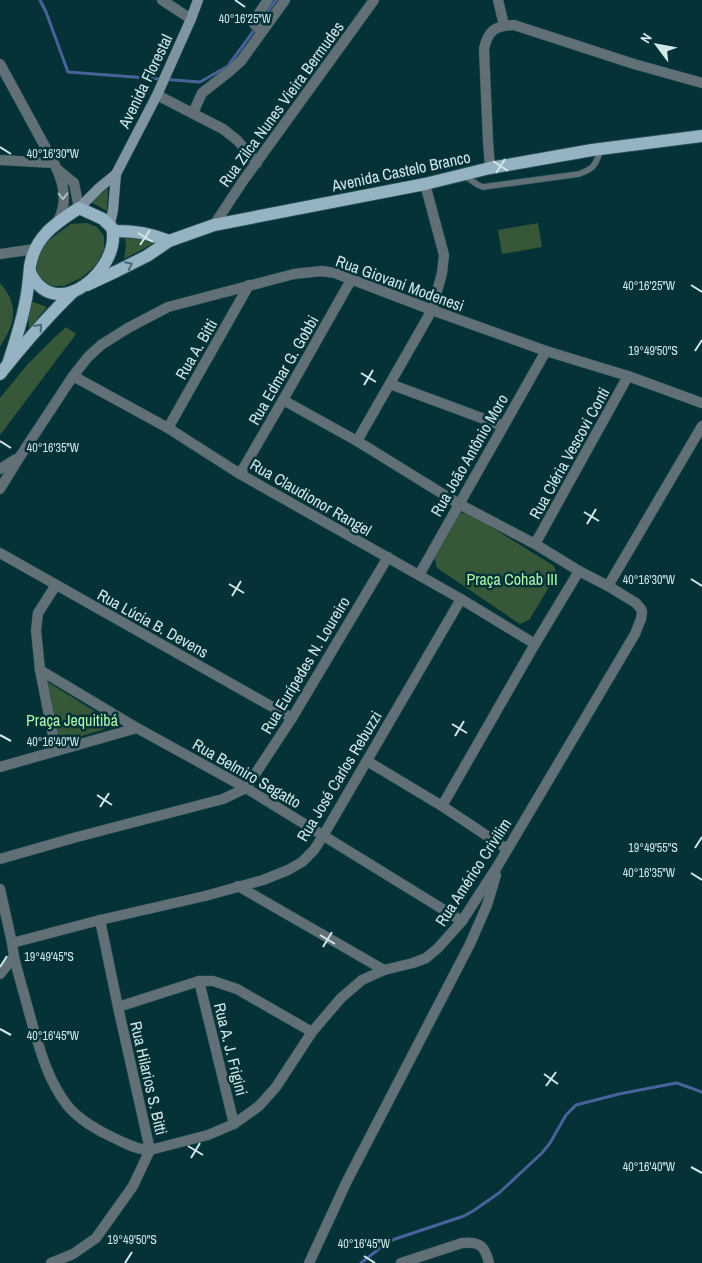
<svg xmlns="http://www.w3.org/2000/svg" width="702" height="1263" font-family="'Archivo Narrow',sans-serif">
<rect width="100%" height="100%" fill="#043236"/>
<g fill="#375838">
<polygon points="108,188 107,211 91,202"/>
<polygon points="87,223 97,227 104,236 104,249 96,265 81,278 64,286 51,286 43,282 36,275 38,255 46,242 71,224"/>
<polygon points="538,223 542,247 502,254 498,230"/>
<polygon points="125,236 154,243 124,259 126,246"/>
<path d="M 0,283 C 20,306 15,323 0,347 Z"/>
<polygon points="28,300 47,307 29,329"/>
<polygon points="66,327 76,334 0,435 0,398 27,365 54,338"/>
<polygon points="459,512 472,515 554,566 557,574 529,620 520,624 437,568 434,556"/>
<polygon points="46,681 117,725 57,744"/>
</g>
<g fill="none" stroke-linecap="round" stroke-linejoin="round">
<g stroke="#48639a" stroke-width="3">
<polyline points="40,0 46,12 68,72 200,82 228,66 276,0"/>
<polyline points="361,1263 389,1241 464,1216 473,1211 499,1193 542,1153 550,1143 566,1115 576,1105 619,1094 671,1084 677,1083 702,1092"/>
</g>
<defs>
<path id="service" d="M 465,176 L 478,185 L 483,187 L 579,174 C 596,167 594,166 601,150"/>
<g id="minor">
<polyline points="162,0 191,19"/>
<polyline points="498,0 504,25"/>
<polyline points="262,31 254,24 255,19 268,0"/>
<path d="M 0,64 L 54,163 C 61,177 67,195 62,211 C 61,215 59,219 57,222"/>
<polyline points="157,95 223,129 237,140 257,163"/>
<polyline points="193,113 202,93 230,71 241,61 285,0"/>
<polyline points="0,160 54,163"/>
<path d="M 490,168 L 488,141 L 484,49 C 488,30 495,26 514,25 L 634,64 L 702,83"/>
<polyline points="58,170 74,183 79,208"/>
<polyline points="214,225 243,181 374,0"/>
<polyline points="73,376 168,428 240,474 461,599 535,644"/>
<polyline points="390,384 503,426"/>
<polyline points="168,428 249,285"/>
<polyline points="357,441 432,310 442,273 444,255 425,184"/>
<polyline points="0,469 16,459"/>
<polyline points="240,474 283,400 351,280"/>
<polyline points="0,489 19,458 73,376 88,357 101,345 128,328 168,307 294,274 322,271 335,273 432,310 546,351 628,376 702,403"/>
<polyline points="535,544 628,376"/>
<polyline points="0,553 292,718"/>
<polyline points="419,575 546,351"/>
<polyline points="56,585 38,613 36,630 40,670 56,751"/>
<polyline points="608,586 702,426"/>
<polyline points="40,670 137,728 246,788 462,921"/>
<polyline points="367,761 442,806 507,849"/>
<polyline points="0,767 137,728"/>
<polyline points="442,806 535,644 579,571"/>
<polyline points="0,859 77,837 223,799 246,788 292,718 388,557"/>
<polyline points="238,886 384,970"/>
<path d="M 0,889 L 12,943 L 14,957 C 19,977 25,997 30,1016 C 39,1047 47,1079 67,1105 C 77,1118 98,1131 114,1138 C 125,1143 137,1150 150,1150 L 208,1135 L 234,1124 L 259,1106 L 276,1087 L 312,1032 L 341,998 L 362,980 L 384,970 L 413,963 L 426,958 L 438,948 L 462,921 L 497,867 L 635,634 L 641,619 L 642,612 L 641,609 L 636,603 L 608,586 L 579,571 L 535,544 L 459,504 L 357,441 L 283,400"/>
<polyline points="12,943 100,920 205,896 263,880 288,870 302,862 314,850 323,836 461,599"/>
<polyline points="0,974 14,957"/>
<polyline points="199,981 234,1124"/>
<polyline points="118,1007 199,981 213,981 237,989 312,1032"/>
<polyline points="51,1263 73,1254 96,1238 133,1186 150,1150 118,1007 100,920"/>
<polyline points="309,1263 347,1181 470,944 487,905 496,875"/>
<path d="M 401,1263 L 462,1243 C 481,1241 485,1247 489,1263"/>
</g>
<polyline id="tertiary" points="0,254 35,249"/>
<g id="secondary">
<polyline points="79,208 99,188 116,174 157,95 191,19 198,0"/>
<polyline points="110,224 113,210 116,174"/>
</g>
<g id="primary">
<path d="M 113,231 C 136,231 147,233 169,241"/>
<polyline points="87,285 117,271 147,256 169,241 214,225 425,184 490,168 592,150 702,136"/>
<path d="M 8,364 C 14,345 21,325 25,304 C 28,292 29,278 30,266 C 35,236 56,223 79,208 L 103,219 L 112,228 C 122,269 55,326 30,272"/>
<path d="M 0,374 C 23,345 47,317 74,291"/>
</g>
</defs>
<use href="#service" stroke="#254f53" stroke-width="7"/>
<use href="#minor" stroke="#254f53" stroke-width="11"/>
<use href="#tertiary" stroke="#254f53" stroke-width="11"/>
<use href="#secondary" stroke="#254f53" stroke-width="11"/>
<use href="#primary" stroke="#254f53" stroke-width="14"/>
<use href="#service" stroke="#616f77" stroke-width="5.5"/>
<use href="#minor" stroke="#616f77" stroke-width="10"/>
<use href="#tertiary" stroke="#616f77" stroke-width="10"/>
<use href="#secondary" stroke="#7f95a2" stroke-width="10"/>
<use href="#primary" stroke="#96b3c3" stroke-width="12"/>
</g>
<defs><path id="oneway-chevron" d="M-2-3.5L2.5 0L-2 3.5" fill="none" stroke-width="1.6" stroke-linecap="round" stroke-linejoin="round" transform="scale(1.25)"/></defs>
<use stroke="#aabdc1" href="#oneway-chevron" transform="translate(63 196) rotate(89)"/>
<g stroke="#466c75">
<use href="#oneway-chevron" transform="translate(129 265) rotate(-27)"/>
<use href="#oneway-chevron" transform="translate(39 327) rotate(-48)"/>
</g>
<path fill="none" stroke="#d1e7e9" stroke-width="2" d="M 235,0 L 245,7M 0,147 L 11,154M 493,161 L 508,171M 496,173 L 505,159M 138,233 L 153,242M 140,245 L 150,230M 691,285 L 702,292M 695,351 L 702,340M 361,373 L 376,382M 364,385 L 373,370M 0,441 L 11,448M 584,512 L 599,521M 587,524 L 596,509M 691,579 L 702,586M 229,584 L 244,593M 232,596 L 241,581M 452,724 L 467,733M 0,735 L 11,741M 455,736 L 464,721M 97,795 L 112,805M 100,807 L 109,793M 695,848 L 702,837M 691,873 L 702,880M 320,935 L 335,944M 323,947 L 332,932M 0,967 L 7,956M 0,1029 L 11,1035M 544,1074 L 558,1084M 546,1086 L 556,1072M 188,1146 L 203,1155M 191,1158 L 200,1143M 691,1167 L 702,1173M 364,1256 L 375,1263M 125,1263 L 132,1252"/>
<g text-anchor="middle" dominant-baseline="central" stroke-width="5" stroke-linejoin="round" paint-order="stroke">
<g font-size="16" fill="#d1e7e9" stroke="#043236">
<text transform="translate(145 81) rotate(-64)">Avenida Florestal</text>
<text transform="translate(281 104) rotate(-54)">Rua Zilca Nunes Vieira Bermudes</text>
<text transform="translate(401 171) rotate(-12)">Avenida Castelo Branco</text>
<text transform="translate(400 283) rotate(20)">Rua Giovani Modenesi</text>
<text transform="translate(196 349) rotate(-60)">Rua A. Bitti</text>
<text transform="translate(283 370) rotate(-60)">Rua Edmar G. Gobbi</text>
<text transform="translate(569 453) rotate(-61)">Rua Cléria Vescovi Conti</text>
<text transform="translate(469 455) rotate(-60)">Rua João Antônio Moro</text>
<text transform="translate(311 497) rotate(30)">Rua Claudionor Rangel</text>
<text transform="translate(153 623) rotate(29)">Rua Lúcia B. Devens</text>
<text transform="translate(305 665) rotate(-59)">Rua Eurípedes N. Loureiro</text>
<text transform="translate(247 773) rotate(30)">Rua Belmiro Segatto</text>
<text transform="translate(339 776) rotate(-59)">Rua José Carlos Rebuzzi</text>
<text transform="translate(473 872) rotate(-57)">Rua Américo Crivilim</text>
<text transform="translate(231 1049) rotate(76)">Rua A. J. Frigini</text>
<text transform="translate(149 1078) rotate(77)">Rua Hilarios S. Bitti</text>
</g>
<g font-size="16" fill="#acf6ad" stroke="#043236">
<text x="512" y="579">Praça Cohab III</text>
<text x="72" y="720">Praça Jequitibá</text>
</g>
</g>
<g font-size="12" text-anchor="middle" fill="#d1e7e9" stroke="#043236" stroke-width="5" stroke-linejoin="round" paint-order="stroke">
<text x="245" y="23">40°16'25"W</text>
<text x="53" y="158">40°16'30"W</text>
<text x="649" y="290">40°16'25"W</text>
<text x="653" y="355">19°49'50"S</text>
<text x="53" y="452">40°16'35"W</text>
<text x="649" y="584">40°16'30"W</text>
<text x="53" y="746">40°16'40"W</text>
<text x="653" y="852">19°49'55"S</text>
<text x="649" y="877">40°16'35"W</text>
<text x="49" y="961">19°49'45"S</text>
<text x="53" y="1040">40°16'45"W</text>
<text x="649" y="1171">40°16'40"W</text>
<text x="132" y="1244">19°49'50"S</text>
<text x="364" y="1248">40°16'45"W</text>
</g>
<g transform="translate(657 45) rotate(302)" stroke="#043236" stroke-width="4" paint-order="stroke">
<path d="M0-4L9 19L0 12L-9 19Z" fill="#d1e7e9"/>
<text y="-8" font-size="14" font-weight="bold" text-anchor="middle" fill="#d1e7e9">N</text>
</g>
</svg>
